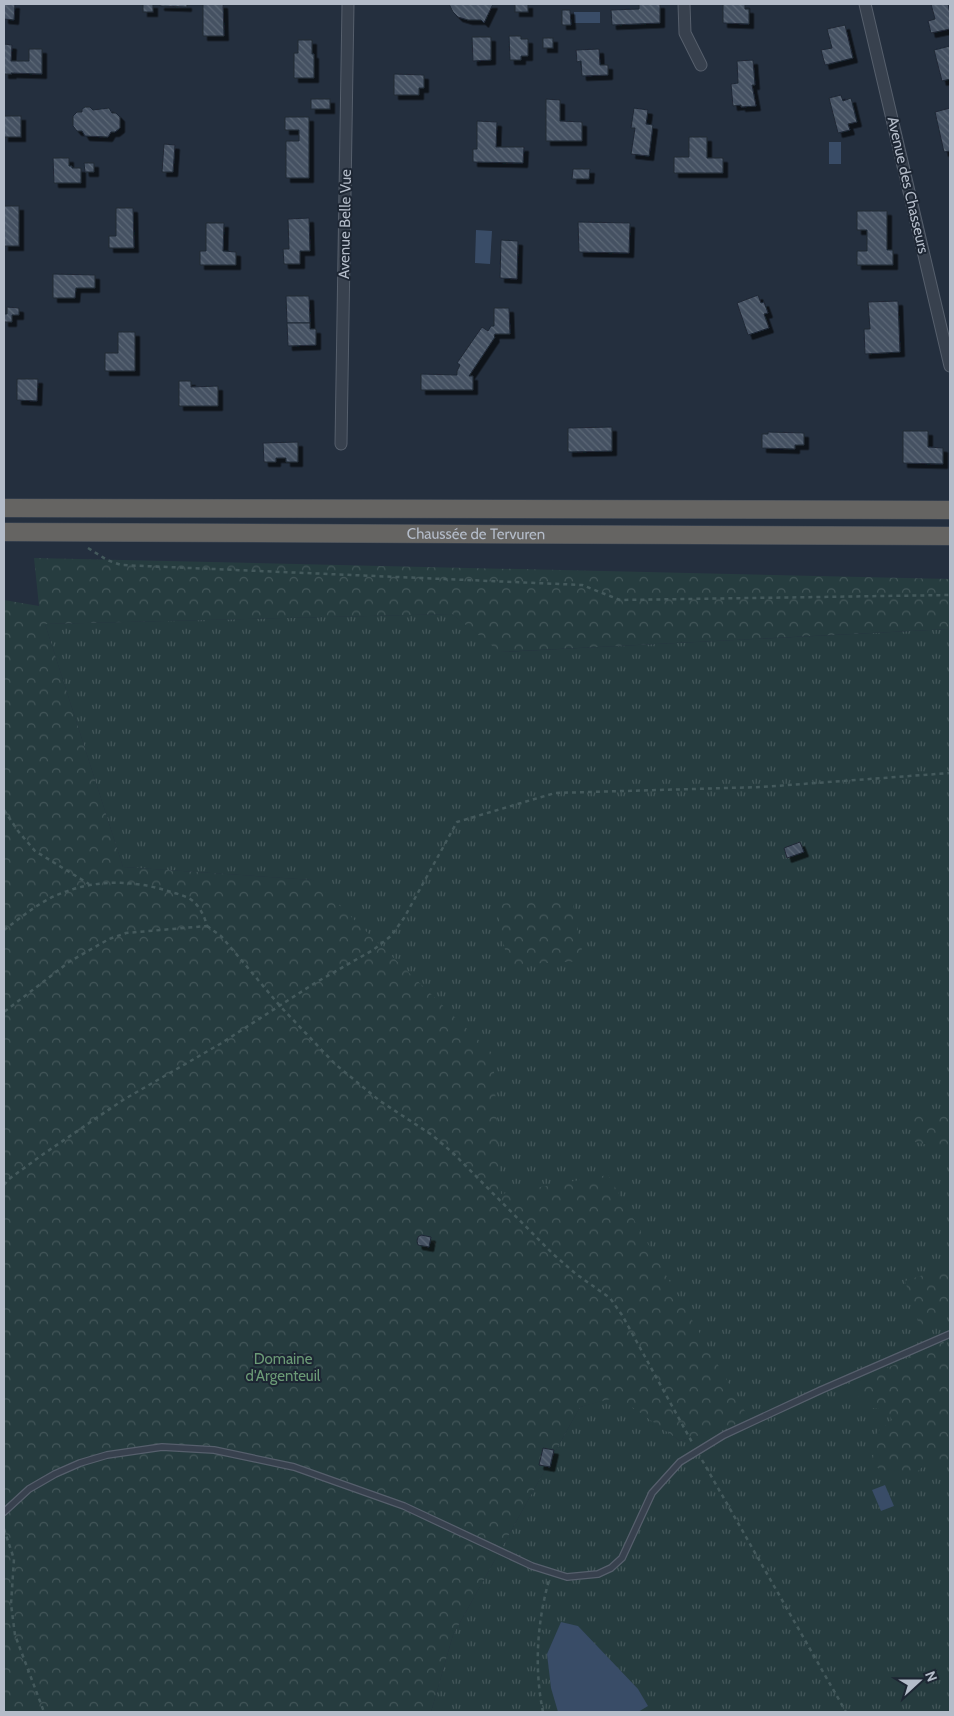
<svg xmlns="http://www.w3.org/2000/svg" width="954" height="1716" font-family="Cabin,sans-serif">
<defs>
<pattern id="grass-tufts" width="24" height="20" patternUnits="userSpaceOnUse" patternTransform="scale(1.25)"><rect width="24" height="20" fill="#263c3f"/><path d="M3 7l-1-3M5 7V3M7 7l1-3M15 17l-1-3M17 17v-4M19 17l1-3" fill="none" stroke="#435659"/></pattern>
<pattern id="forest-crowns" width="20" height="18" patternUnits="userSpaceOnUse" patternTransform="scale(1.25)"><rect width="20" height="18" fill="#263c3f"/><path d="M2 6a3 3 0 1 1 6 0M12 15a3 3 0 1 1 6 0" fill="none" stroke="#435659"/></pattern>
<pattern id="building-back-hatch" width="6" height="6" patternUnits="userSpaceOnUse" patternTransform="scale(1.25)"><rect width="6" height="6" fill="#455162"/><path d="M-1 5l2 2M0 0l6 6M5-1l2 2" fill="none" stroke="#5d6877"/></pattern>
<filter id="shadow"><feDropShadow dx="4.5" dy="4.5" stdDeviation="0" flood-color="#0009"/></filter>
</defs>
<rect width="100%" height="100%" fill="#242f3e"/>
<polygon fill="url(#grass-tufts)" points="452,614 501,652 950,629 950,1712 431,1712 453,1635 580,1407 618,1396 680,1441 750,1419 501,1194 313,880 123,867 45,624"/>
<g fill="url(#forest-crowns)">
<polygon points="34,558 950,579 950,629 500,652 452,614 45,624 123,867 313,880 493,1054 501,1194 608,1175 750,1420 680,1441 618,1397 580,1407 453,1635 431,1712 4,1712 4,600 39,606"/>
<polygon points="572,899 584,961 508,965 496,904"/>
<polygon points="950,1109 950,1150 915,1142 910,1116"/>
<polygon points="950,1266 950,1303 921,1330 905,1281"/>
<polygon points="943,1341 950,1357 950,1459 945,1467 936,1461 921,1468 915,1474 893,1476 872,1465 877,1432 892,1420 887,1410 872,1408 856,1395 855,1384"/>
</g>
<g fill="#394c67">
<rect x="574" y="12" width="26" height="11"/>
<rect x="829" y="142" width="12" height="22"/>
<polygon points="476,230 492,231 490,264 475,263"/>
<polygon points="885,1485 894,1506 881,1511 872,1490"/>
<polygon points="561,1622 578,1626 638,1689 648,1706 638,1712 558,1712 551,1688 547,1654"/>
</g>
<g fill="url(#building-back-hatch)" stroke="#1f2835" filter="url(#shadow)">
<polygon points="4,4 15,4 14,20 4,19"/>
<rect x="143" y="4" width="10" height="8"/>
<polygon points="160,4 187,4 187,7 160,6"/>
<polygon points="203,4 223,4 224,36 203,36"/>
<polygon points="449,4 493,4 484,23 481,20 468,20 458,17 453,12"/>
<rect x="515" y="4" width="13" height="8"/>
<polygon points="639,4 660,4 660,23 612,25 611,10 639,9"/>
<polygon points="723,4 745,4 745,9 749,9 749,24 723,23"/>
<polygon points="931,4 948,4 950,14 950,29 931,33 928,21 935,19"/>
<polygon points="562,10 570,10 571,25 562,25"/>
<polygon points="845,25 853,58 825,65 821,50 832,48 827,29"/>
<polygon points="509,36 521,36 521,39 528,39 528,56 521,56 521,60 510,60"/>
<polygon points="472,37 491,37 491,60 473,61"/>
<rect x="543" y="38" width="10" height="10"/>
<polygon points="298,40 312,40 312,54 314,54 314,78 294,78 294,53 298,53"/>
<polygon points="4,44 12,45 11,61 29,61 29,49 42,49 42,74 11,73 12,74 4,74"/>
<polygon points="950,46 950,79 942,81 934,50"/>
<polygon points="599,49 600,65 608,65 608,75 582,76 581,61 577,62 576,50"/>
<polygon points="753,60 755,85 752,85 756,106 741,107 741,105 733,106 731,84 738,83 737,61"/>
<polygon points="394,74 424,75 424,88 419,88 419,95 394,95"/>
<polygon points="841,95 843,101 851,98 857,122 848,124 850,130 838,133 829,98"/>
<rect x="311" y="99" width="19" height="10"/>
<polygon points="546,99 560,100 560,121 582,122 582,141 546,141"/>
<polygon points="85,107 90,107 93,110 109,108 112,113 116,113 120,117 120,128 115,132 111,132 108,137 85,136 82,131 77,131 73,126 73,116 77,112 82,112 82,109"/>
<polygon points="634,108 648,110 646,124 653,125 649,156 631,154 635,128 631,128"/>
<polygon points="950,108 950,151 944,152 935,112"/>
<rect x="4" y="116" width="17" height="21"/>
<polygon points="285,117 309,117 309,178 286,178 286,141 299,141 299,130 285,130"/>
<polygon points="477,121 497,122 496,147 524,147 523,163 473,162 473,149 477,149"/>
<polygon points="689,137 707,137 707,158 723,158 723,173 674,173 674,157 689,157"/>
<polygon points="164,144 175,145 173,172 162,172"/>
<polygon points="53,158 69,158 69,166 72,166 72,168 81,168 81,183 54,183"/>
<polygon points="84,163 94,163 94,172 85,172"/>
<polygon points="573,169 590,169 589,179 572,179"/>
<rect x="4" y="206" width="15" height="40"/>
<polygon points="116,208 133,208 134,248 109,248 109,236 116,236"/>
<polygon points="857,211 887,211 887,250 893,250 893,265 857,265 857,251 867,251 867,230 857,230"/>
<polygon points="309,218 310,251 300,251 300,264 284,264 283,249 289,249 288,219"/>
<polygon points="578,222 630,223 629,253 579,252"/>
<polygon points="206,223 224,223 223,251 236,252 236,265 200,265 200,251 206,251"/>
<polygon points="501,240 518,241 517,279 500,278"/>
<polygon points="53,274 95,275 95,288 76,288 75,298 53,298"/>
<polygon points="758,295 761,303 764,302 768,313 764,314 769,328 748,335 737,303"/>
<polygon points="286,296 309,296 310,323 287,323"/>
<polygon points="898,301 900,352 865,354 864,329 870,329 868,302"/>
<polygon points="7,307 19,308 19,315 12,315 12,322 4,322 4,314 7,314"/>
<polygon points="494,308 509,308 510,334 495,334 494,336 495,337 469,376 473,376 473,390 421,390 421,374 457,375 457,371 460,365 457,363 482,327 488,331 491,326 494,326"/>
<polygon points="287,323 310,323 310,329 316,329 316,345 288,346"/>
<polygon points="118,332 135,332 135,371 105,371 105,353 118,353"/>
<polygon points="17,379 38,379 37,401 17,400"/>
<polygon points="179,381 191,381 191,387 218,386 218,406 179,406"/>
<polygon points="612,427 612,451 568,452 568,428"/>
<polygon points="903,431 928,431 928,447 943,448 943,464 903,463"/>
<polygon points="768,432 804,433 804,445 795,445 795,449 762,448 762,434 768,434"/>
<polygon points="298,442 298,462 286,462 286,458 276,458 276,462 264,462 263,443"/>
<polygon points="800,842 804,852 787,858 784,848"/>
<polygon points="421,1235 431,1237 429,1247 418,1245 417,1241 418,1237"/>
<polygon points="543,1448 554,1450 550,1467 539,1465"/>
</g>
<g fill="none" stroke-linecap="round" stroke-linejoin="round">
<defs>
<polyline id="service" points="4,1512 29,1489 55,1474 80,1463 107,1455 162,1447 214,1450 294,1467 404,1506 532,1566 567,1577 598,1574 611,1568 622,1558 652,1493 680,1462 724,1435 821,1390 950,1334"/>
<g id="minor">
<polyline points="684,4 685,33 701,65"/>
<polyline points="865,4 950,366"/>
<polyline points="341,444 348,4"/>
</g>
<g id="trunk">
<polyline points="4,508 950,510"/>
<path id="s1" d="M 4,532 L 950,536"/>
</g>
</defs>
<use href="#service" stroke="#565f6c" stroke-width="8"/>
<use href="#minor" stroke="#565f6c" stroke-width="13"/>
<use href="#trunk" stroke="#434c59" stroke-width="19"/>
<g stroke="#44595c" stroke-width="2.5" stroke-dasharray="4 4" stroke-linecap="butt">
<polyline points="88,548 107,560 121,565 582,585 620,600 950,595"/>
<polyline points="4,810 18,831 35,851 89,884"/>
<polyline points="207,926 221,936 280,1006 335,1064 380,1101 432,1135 454,1154 553,1254 576,1274 610,1298 622,1315 693,1444"/>
<path d="M 4,930 C 22,917 40,901 62,893 C 97,879 135,880 171,892 C 178,894 190,897 195,903 C 201,909 205,918 207,926 L 126,933 L 109,939 L 69,962 L 4,1012"/>
<polyline points="4,1185 9,1179 42,1155 123,1100 220,1044 315,983 373,950 391,936 404,918 457,822 555,793 762,787 950,773"/>
<polyline points="702,1460 846,1712"/>
<polyline points="4,1529 14,1559 11,1604 15,1635 44,1712"/>
<path d="M 543,1712 C 534,1668 537,1623 549,1580"/>
</g>
<use href="#service" stroke="#38414e" stroke-width="5.5"/>
<use href="#minor" stroke="#38414e" stroke-width="11"/>
<use href="#trunk" stroke="#656462" stroke-width="18"/>
</g>
<g text-anchor="middle" dominant-baseline="central" stroke-width="4" stroke-linejoin="round" paint-order="stroke">
<g font-size="15" fill="#b4bcc9" stroke="#1d2633">
<text transform="translate(908 185) rotate(77)">Avenue des Chasseurs</text>
<text transform="translate(345 224) rotate(-89)">Avenue Belle Vue</text>
<text stroke="none"><textPath href="#s1" startOffset="472">Chaussée de Tervuren</textPath></text>
</g>
<g font-size="15" fill="#6b9a76" stroke="#1d2633">
<text x="283" y="1359">Domaine<tspan x="283" dy="17">d'Argenteuil</tspan></text>
</g>
</g>
<rect width="954" height="1716" fill="none" stroke="#b4bcc9" stroke-width="10"/>
<g transform="translate(919 1681) rotate(69)" stroke="#1d2633" stroke-width="4" paint-order="stroke">
<path d="M0-4L9 19L0 12L-9 19Z" fill="#b4bcc9"/>
<text y="-8" font-size="14" font-weight="bold" text-anchor="middle" fill="#b4bcc9">N</text>
</g>
</svg>
